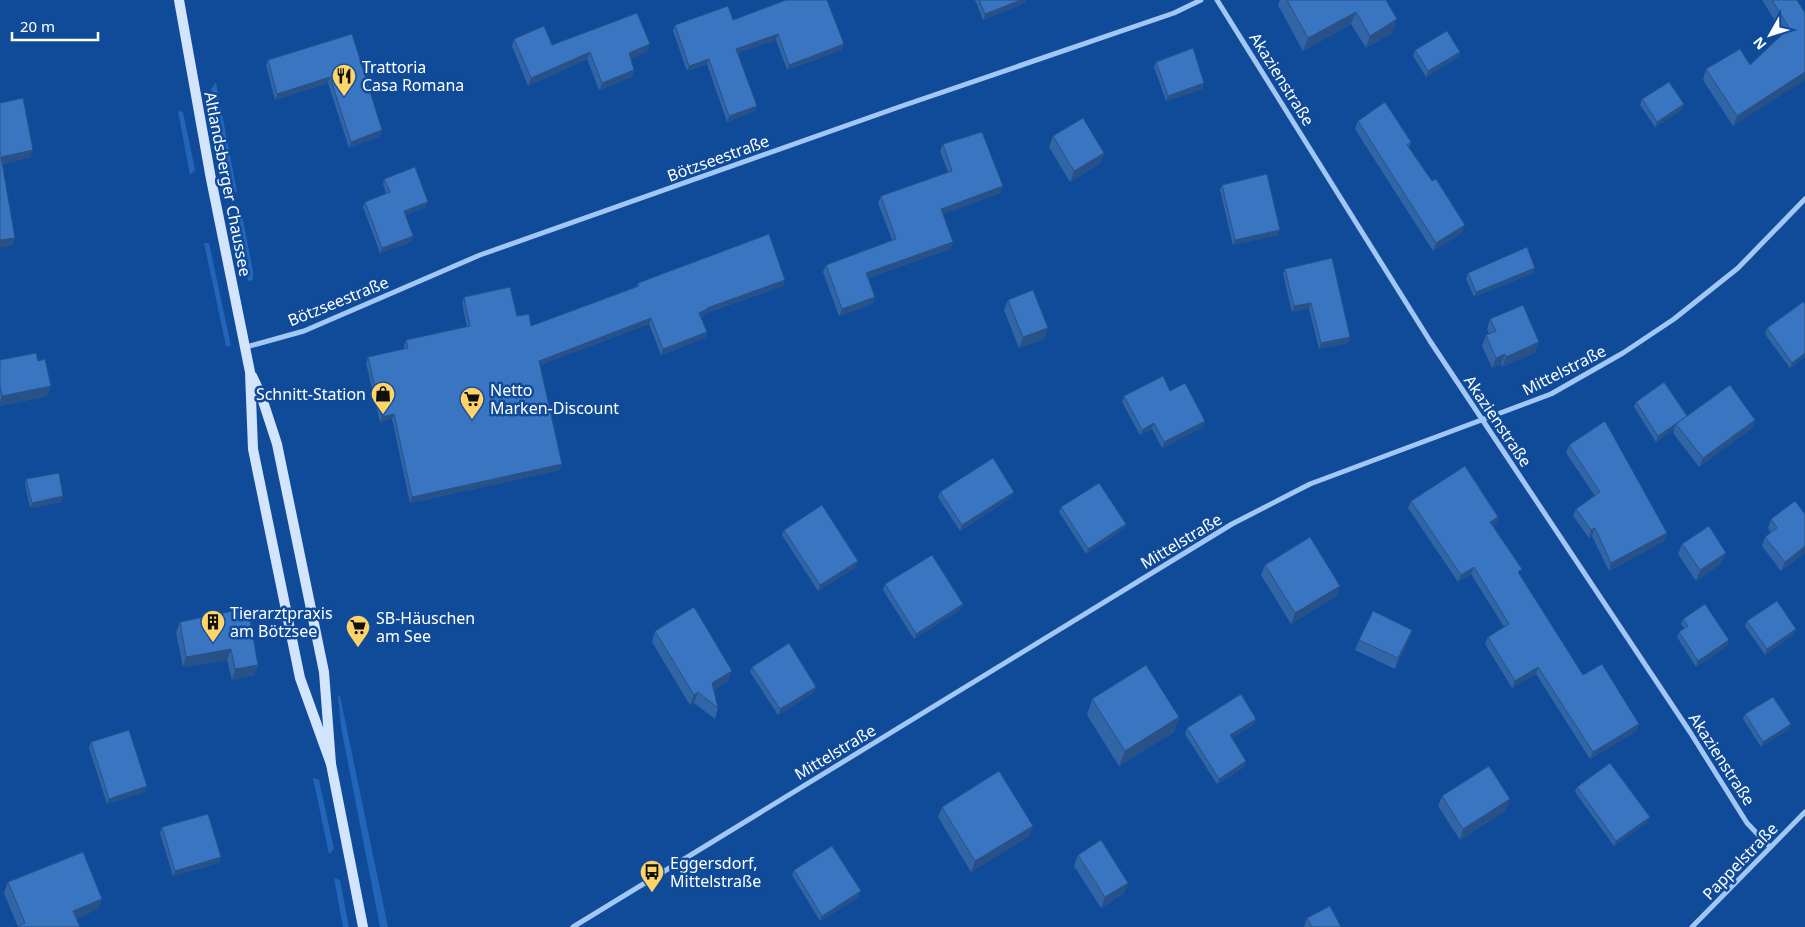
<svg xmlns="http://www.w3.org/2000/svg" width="1805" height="927" font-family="'Noto Sans',sans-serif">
<rect width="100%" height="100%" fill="#104b9a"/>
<g fill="#2365b8">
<polygon points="216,82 237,192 231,191 211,89"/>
<polygon points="178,111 183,112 195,170 190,175"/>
<polygon points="241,210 253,271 253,280 248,281 235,215"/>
<polygon points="204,243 209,243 231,346 226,346"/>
<polygon points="338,696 340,696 388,927 380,927 341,727"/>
<polygon points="313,778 319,780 334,849 329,854"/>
<polygon points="334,878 340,880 349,927 343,927"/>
</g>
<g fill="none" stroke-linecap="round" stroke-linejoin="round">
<g stroke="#a2c7f4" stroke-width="5">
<polyline points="1217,0 1430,341 1690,732 1747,823 1770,847"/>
<polyline points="246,347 304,331 480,255 899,107 1174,13 1201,0"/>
<polyline points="573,927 1232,524 1310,484 1551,394 1623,353 1674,319 1738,268 1805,199"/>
<polyline points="1692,927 1805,812"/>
</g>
<g stroke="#d2e5fd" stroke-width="10">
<polyline points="179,0 211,179 250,372 253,449 300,678 331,764"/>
<polyline points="252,376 261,395 277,444 324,672 331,764 363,927"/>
</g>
</g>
<g fill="#3165a6">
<polygon points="975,0 1026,0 1024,3 983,20"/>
<polygon points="1280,0 1386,0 1393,32 1366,48 1351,24 1303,51 1278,5"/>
<polygon points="1762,0 1797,0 1805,13 1733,126 1703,80 1706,69 1750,65 1783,34"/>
<polygon points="733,20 842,50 787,70 776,40 737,53 757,106 755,111 727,122 707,64 687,71 673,31 675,25"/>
<polygon points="352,34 380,136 349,148 328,83 275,100 266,65 268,60"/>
<polygon points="514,39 552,45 647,52 631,58 634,70 632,77 599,90 587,59 528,86 512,46"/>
<polygon points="1415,50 1460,52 1458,57 1426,77 1413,56"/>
<polygon points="1156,62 1204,83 1202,89 1166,101 1154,67"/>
<polygon points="1642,99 1682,110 1655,127 1640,105"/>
<polygon points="1358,121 1411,142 1409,147 1462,233 1433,251 1355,129"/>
<polygon points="1053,136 1104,153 1100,163 1070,182 1049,147"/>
<polygon points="943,144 1003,186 1000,193 943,214 953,242 950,249 868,278 875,297 872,304 839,316 823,272 826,265 892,240 878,203 881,196 948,172 940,151"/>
<polygon points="384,179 426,207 405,215 413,236 411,242 380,253 363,207 365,202 386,194 383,184"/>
<polygon points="1222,185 1278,235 1233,245 1220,190"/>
<polygon points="1535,268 1533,273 1474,297 1466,279 1468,273"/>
<polygon points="1285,269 1350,337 1348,343 1319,349 1309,308 1292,312 1283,274"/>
<polygon points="785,280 783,286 706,313 705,315 701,317 707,332 705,338 661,355 649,324 540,365 560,470 410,503 392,419 380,422 366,363 368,357 404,349 404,346 406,340 467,327 462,303 464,297 517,316 531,326 636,287 638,283"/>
<polygon points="1008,300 1048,328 1044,339 1019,348 1004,310"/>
<polygon points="1490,319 1539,342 1535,353 1502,367 1501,364 1492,368 1482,346 1486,335 1489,334 1487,329"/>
<polygon points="1767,328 1805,357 1790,368 1765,334"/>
<polygon points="0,360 38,361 51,386 47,396 0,406"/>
<polygon points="1170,391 1205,421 1203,427 1162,448 1152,429 1140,435 1122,402 1124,396"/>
<polygon points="1636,402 1687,416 1755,420 1752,428 1699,467 1673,433 1674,429 1656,442 1634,407"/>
<polygon points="1569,445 1667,533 1664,541 1609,571 1592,536 1589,538 1573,516 1576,509 1595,496 1566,453"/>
<polygon points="26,479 61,502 30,508 25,484"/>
<polygon points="940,492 1012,497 960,531 938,497"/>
<polygon points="1411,501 1498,517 1496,524 1493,525 1520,575 1583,675 1639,724 1636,731 1590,759 1536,674 1512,688 1485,644 1488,637 1504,627 1471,574 1458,582 1408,508"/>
<polygon points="1061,507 1126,524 1124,529 1086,554 1059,512"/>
<polygon points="1805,514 1805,553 1781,571 1762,546 1765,537 1771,533 1768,528 1771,519"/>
<polygon points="784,530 856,567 818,591 782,535"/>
<polygon points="1682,544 1722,563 1696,581 1678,554"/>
<polygon points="1265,565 1340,586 1336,596 1291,624 1261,575"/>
<polygon points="885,584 963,604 961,609 914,639 883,590"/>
<polygon points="248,608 258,665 254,675 232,680 227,660 183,667 176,633 180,622"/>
<polygon points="1683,619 1729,640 1727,646 1696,667 1677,637 1679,632 1684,628 1681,624"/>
<polygon points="1747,621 1794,634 1765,655 1745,626"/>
<polygon points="1412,630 1408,641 1395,669 1355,650 1359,640"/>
<polygon points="655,631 728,681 714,690 718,708 715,719 694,703 690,705 652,642"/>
<polygon points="752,667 816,687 814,692 778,715 750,672"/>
<polygon points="1092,699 1179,717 1174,732 1119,766 1087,715"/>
<polygon points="1745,714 1789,729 1761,747 1743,719"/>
<polygon points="1256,719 1254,724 1232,738 1244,767 1217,784 1185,734 1187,728"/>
<polygon points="91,742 147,786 145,792 107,804 89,748"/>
<polygon points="1577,787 1648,822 1614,846 1575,792"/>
<polygon points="1442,796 1506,810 1460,840 1438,806"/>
<polygon points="942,807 1033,826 1029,836 971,872 938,817"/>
<polygon points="162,827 221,857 219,863 173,876 160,833"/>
<polygon points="1078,855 1128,883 1124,893 1101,908 1074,866"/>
<polygon points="794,870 859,897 820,921 792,875"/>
<polygon points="8,882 102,899 98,909 77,918 80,927 18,927 4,893"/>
<polygon points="1307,918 1341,927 1304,927"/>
</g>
<g fill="#285287">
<polygon points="1021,0 1026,0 1024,3 983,20 985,14"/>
<polygon points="1356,12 1351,24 1303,51 1308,38"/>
<polygon points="1397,19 1393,32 1366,48 1370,36"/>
<polygon points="778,34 776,40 734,54 736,49"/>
<polygon points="650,44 647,52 626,60 629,53"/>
<polygon points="844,44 842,50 787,70 789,65"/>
<polygon points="590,52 587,59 528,86 531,78"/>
<polygon points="1460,52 1458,57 1426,77 1428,71"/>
<polygon points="709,59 707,64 687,71 689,66"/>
<polygon points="634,70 632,77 599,90 602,83"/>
<polygon points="1805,72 1805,80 1733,126 1737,116"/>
<polygon points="330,77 328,83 275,100 277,94"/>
<polygon points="1204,83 1202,89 1166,101 1168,96"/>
<polygon points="1684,104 1682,110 1655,127 1657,122"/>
<polygon points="757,106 755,111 727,122 729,116"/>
<polygon points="382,130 380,136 349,148 351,142"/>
<polygon points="33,150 30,158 0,165 1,157"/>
<polygon points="1104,153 1100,163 1070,182 1074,171"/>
<polygon points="1003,186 1000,193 938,216 941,209"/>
<polygon points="428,202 426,207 402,216 404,211"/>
<polygon points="1465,225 1462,233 1433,251 1436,243"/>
<polygon points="1280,230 1278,235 1233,245 1235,240"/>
<polygon points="413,236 411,242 380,253 382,248"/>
<polygon points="15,238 12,246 0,248 0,240"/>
<polygon points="953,242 950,249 863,280 866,273"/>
<polygon points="1535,268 1533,273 1474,297 1476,292"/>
<polygon points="785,280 783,286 706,313 705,315 697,318 699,313 707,308"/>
<polygon points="875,297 872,304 839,316 842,309"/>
<polygon points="1311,303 1309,308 1292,312 1294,306"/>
<polygon points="651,318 649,324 537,366 539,361"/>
<polygon points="1048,328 1044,339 1019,348 1023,337"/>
<polygon points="707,332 705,338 661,355 663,349"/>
<polygon points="1350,337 1348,343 1319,349 1321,343"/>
<polygon points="1539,342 1535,353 1502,367 1506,357"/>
<polygon points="1805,353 1805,357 1790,368 1792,363"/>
<polygon points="1505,354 1501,364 1492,368 1496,358"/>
<polygon points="51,386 47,396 0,406 0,402 2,396"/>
<polygon points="394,414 392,419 380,422 382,417"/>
<polygon points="1687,416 1676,424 1674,429 1656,442 1658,436"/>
<polygon points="1755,420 1752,428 1699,467 1703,458"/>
<polygon points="1205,421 1203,427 1162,448 1164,442"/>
<polygon points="1154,423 1152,429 1140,435 1142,430"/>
<polygon points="562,464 560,470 410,503 412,497"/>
<polygon points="1014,492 1012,497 960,531 962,525"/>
<polygon points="63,496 61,502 30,508 32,503"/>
<polygon points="1498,517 1496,524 1488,529 1490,522"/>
<polygon points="1126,524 1124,529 1086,554 1088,549"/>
<polygon points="1595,528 1592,536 1589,538 1591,530"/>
<polygon points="1667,533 1664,541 1609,571 1611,563"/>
<polygon points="1805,546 1805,553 1781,571 1785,562"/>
<polygon points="1726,553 1722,563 1696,581 1700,570"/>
<polygon points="858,561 856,567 818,591 820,585"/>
<polygon points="1474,567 1471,574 1458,582 1461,575"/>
<polygon points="1340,586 1336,596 1291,624 1295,613"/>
<polygon points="963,604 961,609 914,639 916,634"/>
<polygon points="1796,629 1794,634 1765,655 1767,649"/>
<polygon points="1412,630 1408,641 1395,669 1398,658"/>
<polygon points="1729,640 1727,646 1696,667 1698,661"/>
<polygon points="231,649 227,660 183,667 186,657"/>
<polygon points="258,665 254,675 232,680 235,669"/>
<polygon points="1538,667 1536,674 1512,688 1515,681"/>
<polygon points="732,671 728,681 708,694 712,683"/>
<polygon points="816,687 814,692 778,715 780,709"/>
<polygon points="698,692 694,703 690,705 694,695"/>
<polygon points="1179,717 1174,732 1119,766 1125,751"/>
<polygon points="1256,719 1254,724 1228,741 1230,735"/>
<polygon points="1639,724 1636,731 1590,759 1593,752"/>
<polygon points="1791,724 1789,729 1761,747 1763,742"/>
<polygon points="1246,761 1244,767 1217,784 1219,779"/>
<polygon points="147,786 145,792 107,804 109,799"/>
<polygon points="1510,799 1506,810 1460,840 1463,829"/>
<polygon points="1650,817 1648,822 1614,846 1616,841"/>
<polygon points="1033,826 1029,836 971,872 975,861"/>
<polygon points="221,857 219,863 173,876 175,871"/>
<polygon points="1128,883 1124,893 1101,908 1105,897"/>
<polygon points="861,891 859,897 820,921 822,916"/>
<polygon points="102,899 98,909 70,921 73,911"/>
</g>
<g fill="#3975c1" stroke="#285287">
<polygon points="786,0 827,0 844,44 789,65 778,34 736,49 757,106 729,116 709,59 689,66 675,25 728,6 733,20"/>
<polygon points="979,0 1021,0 985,14"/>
<polygon points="1287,0 1386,0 1397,19 1370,36 1356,12 1308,38"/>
<polygon points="1772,0 1797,0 1805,13 1805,72 1737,116 1706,69 1740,49 1750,65 1789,28"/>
<polygon points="637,13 650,44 629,53 634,70 602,83 590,52 531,78 514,39 544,26 552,45"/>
<polygon points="1447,31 1460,52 1428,71 1415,50"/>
<polygon points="352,34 382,130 351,142 330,77 277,94 268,60"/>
<polygon points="1193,48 1204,83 1168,96 1156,62"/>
<polygon points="1669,82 1684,104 1657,122 1642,99"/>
<polygon points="23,98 33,150 1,157 15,238 0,240 0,103"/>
<polygon points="1385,102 1411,142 1407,145 1432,181 1436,179 1465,225 1436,243 1358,121"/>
<polygon points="1083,118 1104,153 1074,171 1053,136"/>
<polygon points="982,132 1003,186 941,209 953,242 866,273 875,297 842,309 826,265 896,239 881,196 952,171 943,144"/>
<polygon points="415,167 428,202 404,211 413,236 382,248 365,202 390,192 384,179"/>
<polygon points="1267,174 1280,230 1235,240 1222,185"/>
<polygon points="769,234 785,280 707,308 707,309 699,313 707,332 663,349 651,318 539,361 562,464 412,497 394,414 382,417 368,357 408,348 406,340 470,326 464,297 510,287 517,316 529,314 531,326 639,286 638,283"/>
<polygon points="1527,247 1535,268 1476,292 1468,273"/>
<polygon points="1332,258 1350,337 1321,343 1311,303 1294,306 1285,269"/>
<polygon points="1033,290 1048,328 1023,337 1008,300"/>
<polygon points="1803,302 1805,304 1805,353 1792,363 1767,328"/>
<polygon points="1523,305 1539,342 1506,357 1505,354 1496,358 1486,335 1496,331 1490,319"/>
<polygon points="36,353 38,361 45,359 51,386 2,396 0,386 0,360"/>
<polygon points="1163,376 1170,391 1185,383 1205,421 1164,442 1154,423 1142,430 1124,396"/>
<polygon points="1664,382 1687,416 1658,436 1636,402"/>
<polygon points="1730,385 1755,420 1703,458 1676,424"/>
<polygon points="1605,421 1667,533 1611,563 1595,528 1591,530 1576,509 1600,492 1569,445"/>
<polygon points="993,458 1014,492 962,525 940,492"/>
<polygon points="1465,466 1498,517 1490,522 1522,569 1518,572 1583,675 1602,664 1639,724 1593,752 1538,667 1515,681 1488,637 1509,624 1474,567 1461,575 1411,501"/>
<polygon points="59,473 63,496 32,503 26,479"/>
<polygon points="1099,483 1126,524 1088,549 1061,507"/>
<polygon points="1795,501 1805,514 1805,546 1785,562 1765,537 1777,528 1771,519"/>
<polygon points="822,505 858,561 820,585 784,530"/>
<polygon points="1709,526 1726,553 1700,570 1682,544"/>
<polygon points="1310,537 1340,586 1295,613 1265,565"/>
<polygon points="932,555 963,604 916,634 885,584"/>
<polygon points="1777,601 1796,629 1767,649 1747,621"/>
<polygon points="1705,604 1729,640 1698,661 1679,632 1688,626 1683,619"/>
<polygon points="694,607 732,671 712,683 718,708 698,692 694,695 655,631"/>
<polygon points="248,608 258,665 235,669 231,649 186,657 180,622"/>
<polygon points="1373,611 1412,630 1398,658 1359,640"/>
<polygon points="789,643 816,687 780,709 752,667"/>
<polygon points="1146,665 1179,717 1125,751 1092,699"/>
<polygon points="1241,694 1256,719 1230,735 1246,761 1219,779 1187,728"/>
<polygon points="1773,697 1791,724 1763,742 1745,714"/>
<polygon points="129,730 147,786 109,799 91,742"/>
<polygon points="1610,763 1650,817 1616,841 1577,787"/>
<polygon points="1489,766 1510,799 1463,829 1442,796"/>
<polygon points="999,771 1033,826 975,861 942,807"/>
<polygon points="208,814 221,857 175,871 162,827"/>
<polygon points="1101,840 1128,883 1105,897 1078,855"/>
<polygon points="832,846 861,891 822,916 794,870"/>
<polygon points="83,852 102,899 73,911 80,927 20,927 19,926 25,923 8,882"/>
<polygon points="1330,906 1341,927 1312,927 1307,918"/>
</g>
<defs>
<symbol id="restaurant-pin" viewBox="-11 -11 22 30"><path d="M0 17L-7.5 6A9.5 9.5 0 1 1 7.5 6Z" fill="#ffd466" stroke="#104b9a"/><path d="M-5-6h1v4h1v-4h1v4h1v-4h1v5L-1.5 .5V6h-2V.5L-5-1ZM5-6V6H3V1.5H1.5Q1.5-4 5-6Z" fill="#111"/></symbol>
<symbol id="shop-pin" viewBox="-11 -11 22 30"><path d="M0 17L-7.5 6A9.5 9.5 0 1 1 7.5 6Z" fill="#ffd466" stroke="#104b9a"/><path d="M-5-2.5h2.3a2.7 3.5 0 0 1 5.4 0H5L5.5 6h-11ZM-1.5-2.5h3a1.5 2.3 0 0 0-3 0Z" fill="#111"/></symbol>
<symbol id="supermarket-pin" viewBox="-11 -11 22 30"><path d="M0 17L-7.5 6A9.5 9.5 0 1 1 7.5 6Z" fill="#ffd466" stroke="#104b9a"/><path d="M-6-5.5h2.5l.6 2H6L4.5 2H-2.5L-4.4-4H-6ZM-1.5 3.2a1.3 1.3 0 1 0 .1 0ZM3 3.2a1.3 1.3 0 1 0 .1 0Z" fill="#111"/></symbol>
<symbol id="building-pin" viewBox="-11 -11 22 30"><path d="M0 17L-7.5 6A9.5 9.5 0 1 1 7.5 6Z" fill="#ffd466" stroke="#104b9a"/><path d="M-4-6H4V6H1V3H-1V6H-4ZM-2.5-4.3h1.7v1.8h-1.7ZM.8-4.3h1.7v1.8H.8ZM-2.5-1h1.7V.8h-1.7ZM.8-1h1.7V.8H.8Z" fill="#111"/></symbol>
<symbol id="bus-pin" viewBox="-11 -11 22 30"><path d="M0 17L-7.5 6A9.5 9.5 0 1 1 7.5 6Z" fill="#ffd466" stroke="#104b9a"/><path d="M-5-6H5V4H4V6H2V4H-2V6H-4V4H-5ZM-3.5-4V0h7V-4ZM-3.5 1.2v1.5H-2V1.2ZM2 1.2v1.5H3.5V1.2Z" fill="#111"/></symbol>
</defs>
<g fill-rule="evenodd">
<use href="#restaurant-pin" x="330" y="62" width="28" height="38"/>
<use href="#shop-pin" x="369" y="380" width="28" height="38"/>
<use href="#supermarket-pin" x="458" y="385" width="28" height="38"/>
<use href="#building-pin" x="199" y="608" width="28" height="38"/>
<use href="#supermarket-pin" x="344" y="613" width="28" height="38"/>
<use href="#bus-pin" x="638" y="858" width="28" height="38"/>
</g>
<g text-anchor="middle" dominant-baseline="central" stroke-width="5" stroke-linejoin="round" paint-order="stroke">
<g font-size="16" fill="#fff" stroke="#104b9a" text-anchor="start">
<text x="362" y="67">Trattoria<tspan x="362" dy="18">Casa Romana</tspan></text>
<text x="490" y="390">Netto<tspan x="490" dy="18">Marken-Discount</tspan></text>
<text x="366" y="394" text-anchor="end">Schnitt-Station</text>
<text x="230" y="613">Tierarztpraxis<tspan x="230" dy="18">am Bötzsee</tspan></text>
<text x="376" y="618">SB-Häuschen<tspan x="376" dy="18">am See</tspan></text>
<text x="670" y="863">Eggersdorf,<tspan x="670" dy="18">Mittelstraße</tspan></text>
</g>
<g font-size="16" fill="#fff" stroke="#104b9a">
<text transform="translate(1282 79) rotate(58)">Akazienstraße</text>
<text transform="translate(718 158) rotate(-20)">Bötzseestraße</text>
<text transform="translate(228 184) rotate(79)">Altlandsberger Chaussee</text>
<text transform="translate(338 301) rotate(-22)">Bötzseestraße</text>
<text transform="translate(1564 370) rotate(-27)">Mittelstraße</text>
<text transform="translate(1498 421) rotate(56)">Akazienstraße</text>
<text transform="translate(1181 541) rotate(-31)">Mittelstraße</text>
<text transform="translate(835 752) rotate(-31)">Mittelstraße</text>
<text transform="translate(1722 759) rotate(57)">Akazienstraße</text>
<text transform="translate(1740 861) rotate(-46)">Pappelstraße</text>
</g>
</g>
<g transform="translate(1770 35) rotate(231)" stroke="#104b9a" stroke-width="4" paint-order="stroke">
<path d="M0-4L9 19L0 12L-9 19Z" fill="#ffffff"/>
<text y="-8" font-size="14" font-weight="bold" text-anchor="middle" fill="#ffffff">N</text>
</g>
<path d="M12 32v8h86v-8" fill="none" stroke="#ffffff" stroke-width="2.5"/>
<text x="20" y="32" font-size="15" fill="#ffffff" stroke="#104b9a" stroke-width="4" paint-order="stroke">20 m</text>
</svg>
